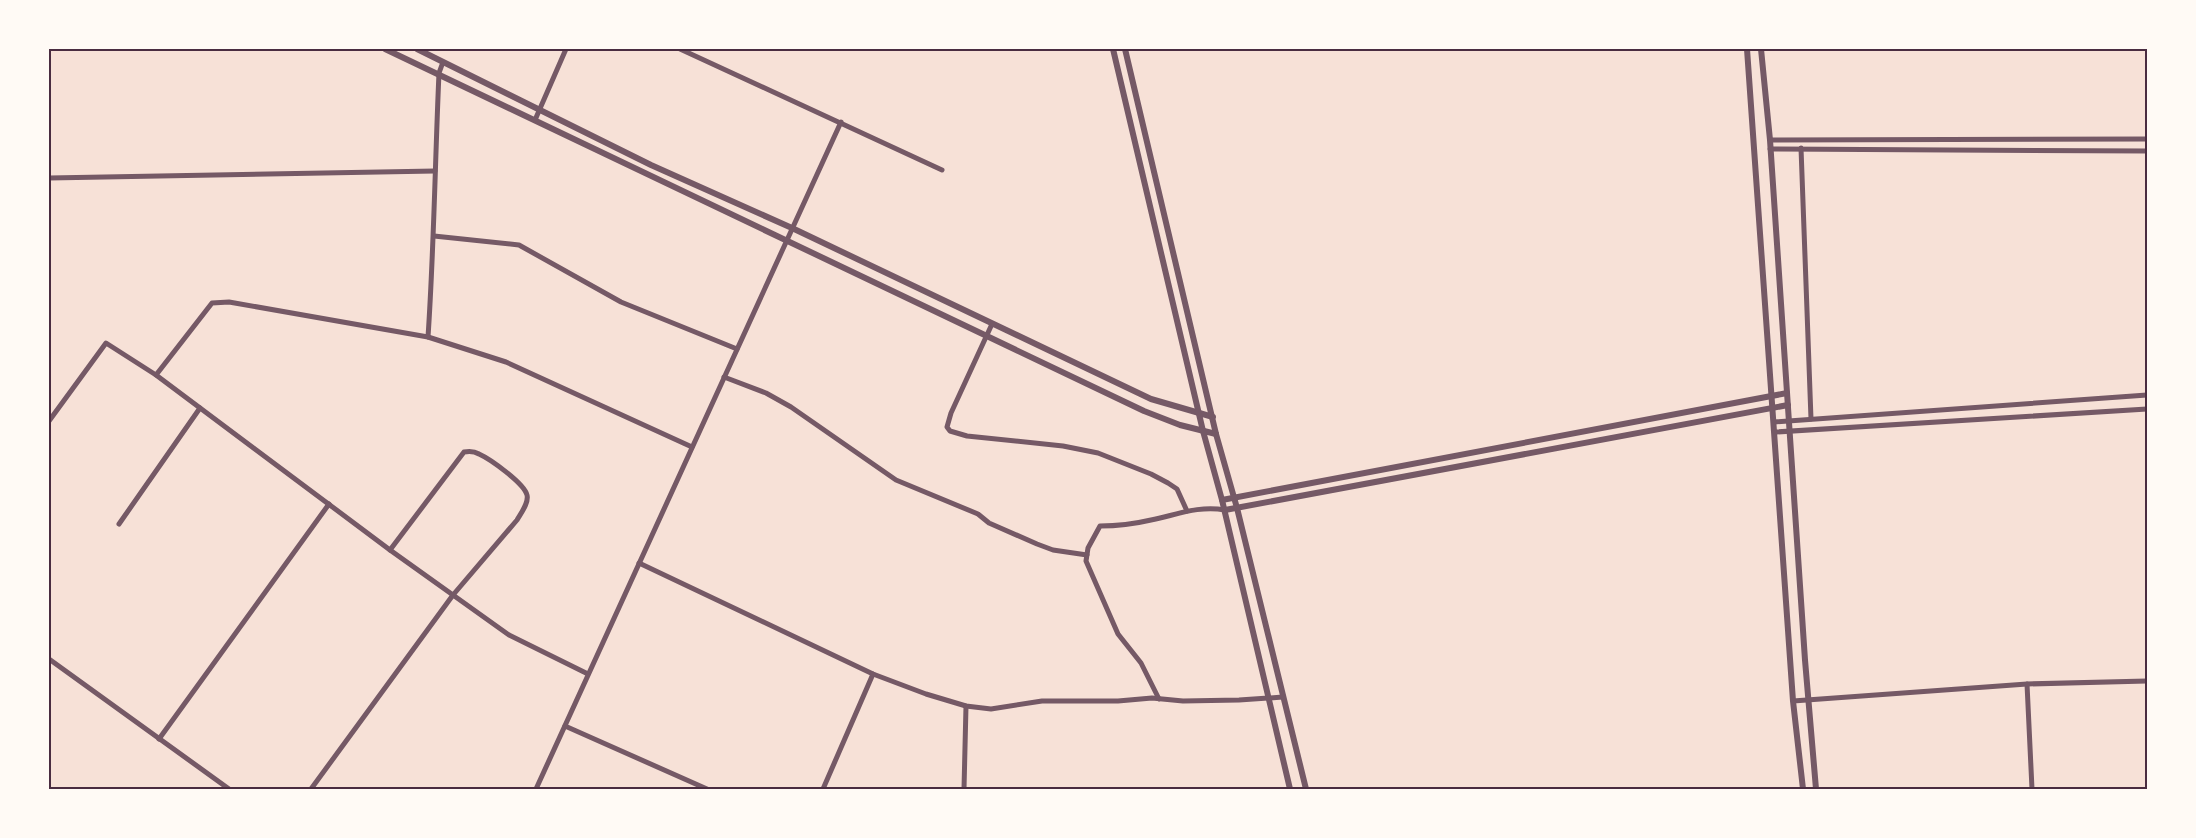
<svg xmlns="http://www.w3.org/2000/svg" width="2196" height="838" font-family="Overpass,sans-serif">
<rect width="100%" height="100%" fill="#f7e1d7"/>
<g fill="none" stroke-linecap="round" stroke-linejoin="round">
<g stroke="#755966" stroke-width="5">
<polyline points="680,49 942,170"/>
<polyline points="535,120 566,49"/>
<polyline points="1770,140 2147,139"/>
<polyline points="1801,148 1811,419"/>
<polyline points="1770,149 2147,151"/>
<polyline points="49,178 435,171"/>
<polyline points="434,236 519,245 621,302 737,349"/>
<polyline points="992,324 951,413 947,427 950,431 967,436 1063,446 1098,453 1151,474 1168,483 1177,489 1187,511"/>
<polyline points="428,337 506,362 692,447"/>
<polyline points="156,375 390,550 509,635 588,674"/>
<polyline points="724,377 766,393 791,407 896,480 978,514 989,523 1037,544 1053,550 1087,555"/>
<path d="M 49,421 L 106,343 L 156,375 L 212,303 L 229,302 L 428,337 C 434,249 435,161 439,73 L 443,62"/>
<polyline points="1774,422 2147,395"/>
<polyline points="1776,432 2147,409"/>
<polyline points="119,524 200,408"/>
<polyline points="639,563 873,674 926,694 966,706 991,709 1042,701 1118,701 1152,698 1183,701 1239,700 1283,697"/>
<polyline points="49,659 229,789"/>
<polyline points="2027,684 2032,789"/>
<path d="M 1159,699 L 1141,663 L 1118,634 L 1086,561 L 1088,548 L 1100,526 C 1118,526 1134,524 1151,520 C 1176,515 1199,505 1225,510"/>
<polyline points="1793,701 2027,684 2147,681"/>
<polyline points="565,726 707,789"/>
<polyline points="159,739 329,504"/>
<path d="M 311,789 L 453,595 L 517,520 C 521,513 529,503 527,495 C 524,483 490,459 479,454 C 474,451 469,451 464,452 L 390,550"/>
<polyline points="536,789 841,122"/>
<polyline points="823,789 873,674"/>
<polyline points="964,789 966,706"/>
</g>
<g stroke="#755966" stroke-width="6">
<polyline points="385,49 1144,411 1180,425 1216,434"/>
<polyline points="417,49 651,165 792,228 1151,399 1213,417"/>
<polyline points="1113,49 1203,431 1222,500 1290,789"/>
<polyline points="1125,49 1216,434 1237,508 1306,789"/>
<polyline points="1747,49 1793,701 1803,789"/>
<polyline points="1761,49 1770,140 1805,660 1816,789"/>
<polyline points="1222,500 1787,393"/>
<polyline points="1225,510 1788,405"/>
</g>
</g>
<rect width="2196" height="838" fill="none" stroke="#fffaf5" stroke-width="100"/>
<rect x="50" y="50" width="2096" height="738" fill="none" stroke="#4a2c40" stroke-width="2"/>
</svg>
